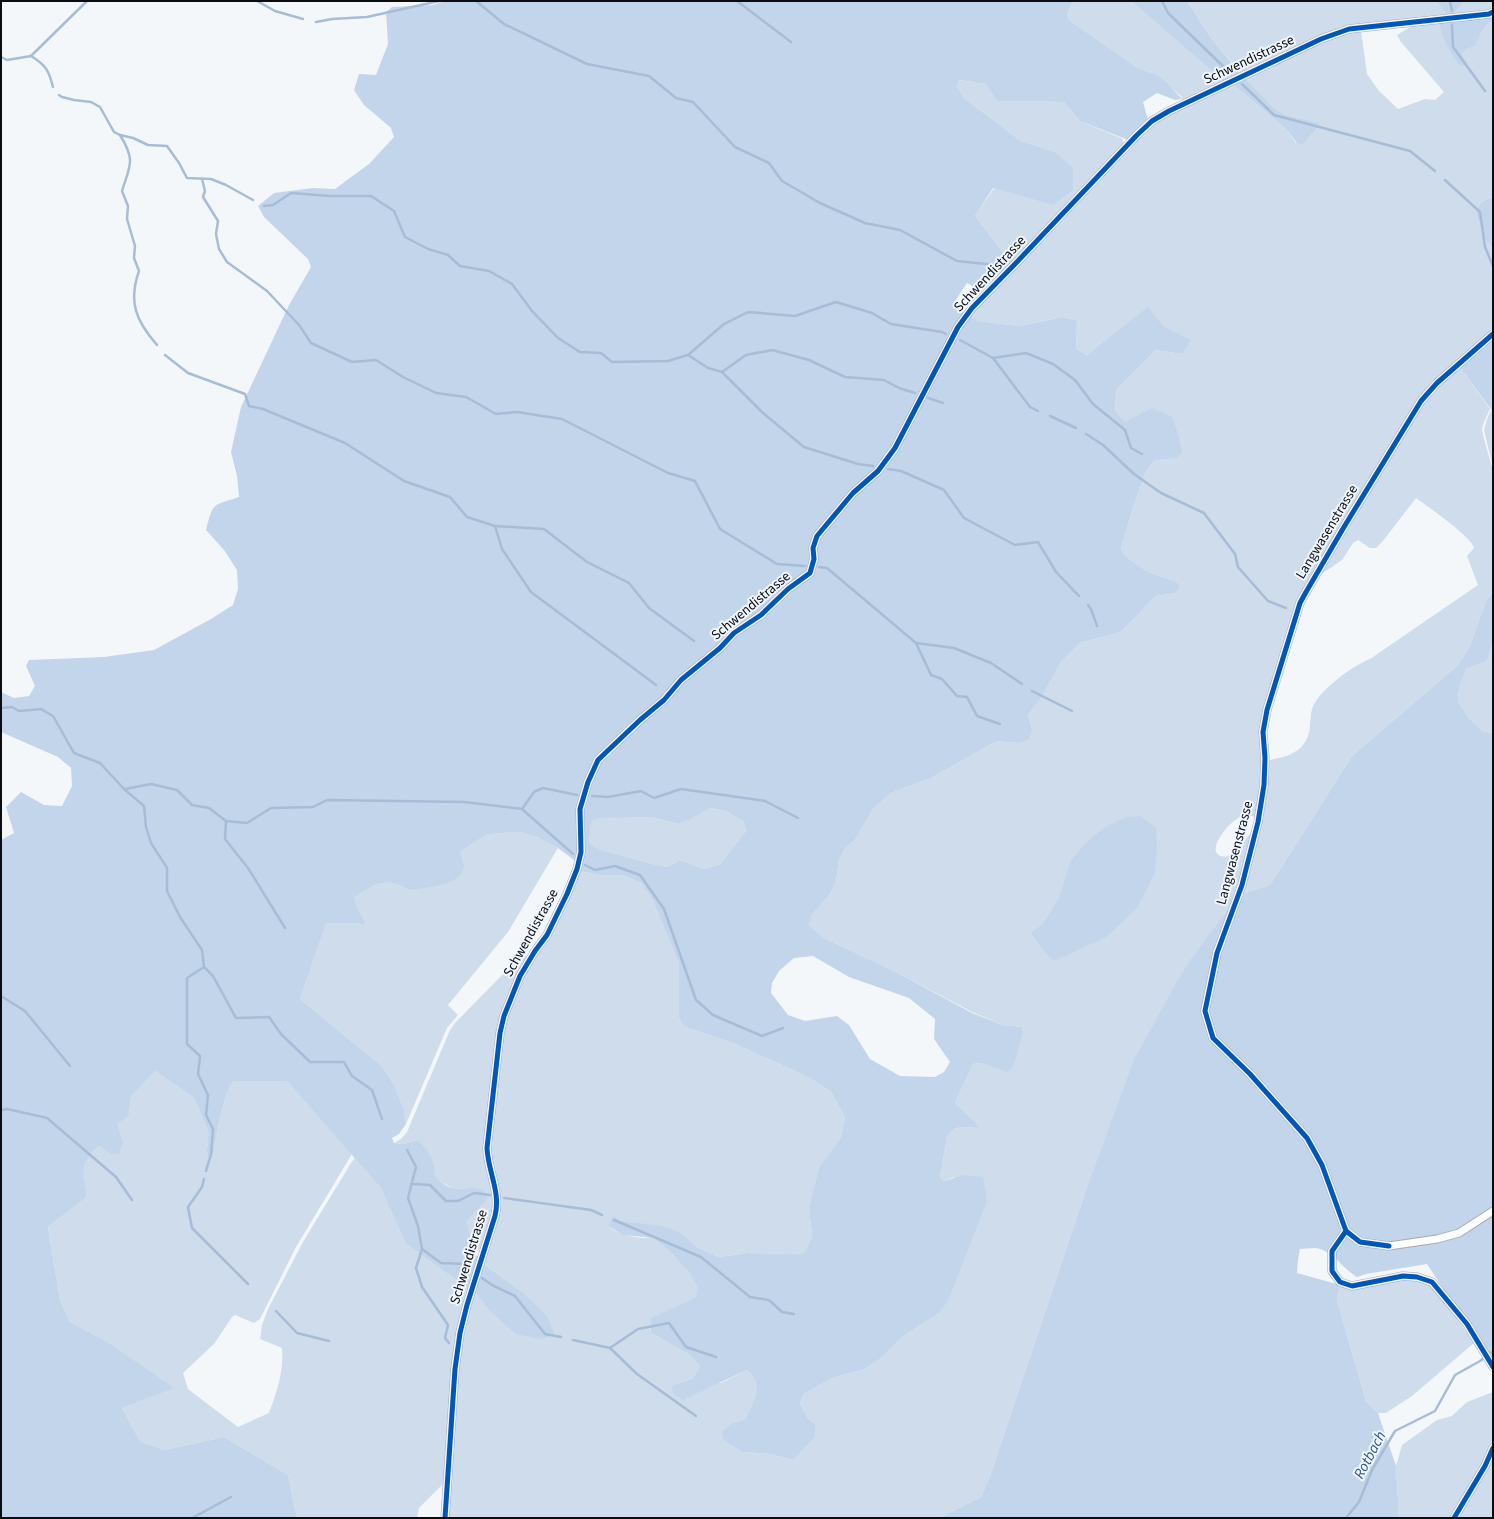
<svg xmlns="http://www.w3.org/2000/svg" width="1494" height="1519" font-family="'Source Sans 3',sans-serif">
<rect width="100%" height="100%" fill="#f4f7fa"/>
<g fill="#cfdcec">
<polygon points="1073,1 1131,1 1221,79 1226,82 1182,102 1182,97 1155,74 1138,68 1069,20 1067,14"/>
<path d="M 1187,1 L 1436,1 C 1440,6 1448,11 1443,18 L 1350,28 L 1242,74 L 1211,38 Z"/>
<polygon points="1462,1 1493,1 1493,10 1454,14 1462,4"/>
<path d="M 1493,21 L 1493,197 L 1481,202 L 1476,213 L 1485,240 L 1493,248 L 1493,332 L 1437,380 L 1306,589 L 1263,719 L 1263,761 L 1257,818 C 1254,817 1251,815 1248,815 C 1236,814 1218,836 1216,846 C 1213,857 1226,859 1233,854 C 1242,849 1244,837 1254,831 L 1243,873 L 1231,906 L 1192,957 L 1084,1196 L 990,1476 L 981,1497 L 939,1518 L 447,1518 L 454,1399 L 462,1334 L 473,1292 L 478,1296 L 521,1291 L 482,1263 L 497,1214 L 489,1154 L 501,1038 L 518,983 L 579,871 L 599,875 L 623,875 L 641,883 L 652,899 L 679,964 L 679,1018 L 683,1026 L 735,1044 L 810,1078 L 831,1092 L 845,1117 L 841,1137 L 819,1169 L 809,1207 L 812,1237 L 804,1253 L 789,1254 L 747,1253 L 719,1257 L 697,1247 L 680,1232 L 622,1221 L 613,1217 L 608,1226 C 617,1234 630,1237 643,1238 C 646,1238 651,1237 655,1239 C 671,1246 690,1272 699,1287 L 696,1297 L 650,1320 L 651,1333 L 690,1355 L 700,1366 L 693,1378 L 672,1386 L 721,1383 L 747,1370 C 765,1385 753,1402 745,1419 L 733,1423 L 743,1452 L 770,1454 L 793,1460 L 809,1420 L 800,1403 L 804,1394 L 832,1378 L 865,1369 L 880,1359 L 902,1337 L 939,1313 L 954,1177 L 944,1181 L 940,1178 L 947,1137 L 954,1129 L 961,1127 L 978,1128 L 977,1124 L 955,1103 L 973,1064 L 980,1063 L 1008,1071 L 1023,1032 L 1022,1027 L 1003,1025 L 972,1012 L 896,972 L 824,938 L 807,925 L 812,915 L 830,894 L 836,882 L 839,860 L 846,847 L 855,840 L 873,809 L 891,793 L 931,778 L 997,741 L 1018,743 L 1032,729 L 1028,715 L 1040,700 L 1061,662 L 1080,643 L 1121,632 L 1156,596 L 1176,593 L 1180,587 L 1177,582 L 1148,572 L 1125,556 L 1121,548 L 1133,508 L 1146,471 L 1155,460 L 1115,410 L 1116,390 L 1156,350 L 1182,354 L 1148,308 L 1087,355 L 1076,349 L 1077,320 L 1062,317 L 1020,326 L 977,321 L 969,314 L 1151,124 L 1231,83 L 1286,129 L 1296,143 L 1317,122 L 1285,115 L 1271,107 L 1244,77 L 1335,36 L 1361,31 L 1367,74 L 1379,91 L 1398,109 L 1425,99 L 1435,100 L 1444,92 L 1401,42 L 1397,35 L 1412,26 L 1440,22 L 1467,63 L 1462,54 L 1467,49 L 1476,46 C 1480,36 1482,26 1493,21 Z"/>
<polygon points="959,80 985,84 997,101 1064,102 1080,121 1123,139 1122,141 1126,143 1012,264 975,216 994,188 1054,205 1055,152 1021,141 964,98 955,86"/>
<path d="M 1459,366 L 1490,409 L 1484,422 L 1482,428 L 1483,435 L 1493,471 L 1493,592 L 1486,601 L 1469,648 L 1457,666 L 1352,756 L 1270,885 L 1239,895 L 1268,762 C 1272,758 1277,759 1283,757 C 1290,755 1298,751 1303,745 C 1312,735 1309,721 1312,709 C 1317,692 1353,665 1370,659 L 1478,585 L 1467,556 L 1474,548 C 1472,537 1427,506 1416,498 L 1383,541 L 1376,548 L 1370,548 L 1358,540 L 1353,543 L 1342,560 L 1320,575 L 1384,464 L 1425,398 Z"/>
<polygon points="1491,410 1493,412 1493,468 1484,430 1487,419"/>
<polygon points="1492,645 1493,647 1493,733 1482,731 1470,719 1458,702 1459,689 1466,669 1487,661"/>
<path d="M 709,808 L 726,811 L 744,822 L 746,831 L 720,864 L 705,869 L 680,860 L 667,867 C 651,864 636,859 621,855 C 606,851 603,852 589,843 L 591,824 L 594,819 L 651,817 L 678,824 L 691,819 Z"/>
<path d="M 520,832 L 539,838 L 558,848 L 508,932 L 448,1005 L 458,1015 L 447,1028 L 406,1124 L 404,1109 L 394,1085 L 382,1066 L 300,999 L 326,922 L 356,923 L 364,925 L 366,923 L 359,911 L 354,898 C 374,884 386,876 409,890 L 464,862 L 460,852 L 486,835 L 499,833 Z"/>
<polygon points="526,956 528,956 528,959 506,1006 486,1145 496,1204 481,1249 475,1252 467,1221 486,1201 478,1188 453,1189 438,1180 434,1174 433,1160 418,1140 403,1144 394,1143 401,1139 407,1132 450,1030 455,1023 514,963"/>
<path d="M 155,1071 L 194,1098 L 208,1131 L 209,1137 L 207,1145 L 213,1158 C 216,1140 222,1094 234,1081 L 287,1081 L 352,1154 L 296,1247 L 260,1319 L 254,1323 L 235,1315 L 232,1317 L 214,1344 L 183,1373 L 188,1389 L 238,1427 L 269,1413 C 277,1392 284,1370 282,1348 L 260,1339 L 262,1325 L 268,1309 L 303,1242 L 351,1163 L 355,1158 L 380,1187 L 406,1244 L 470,1290 L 459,1328 L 444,1483 L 419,1508 L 417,1518 L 297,1518 L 288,1475 L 224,1437 L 164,1450 L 140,1441 L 122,1408 L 173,1388 L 108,1342 L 70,1322 L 60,1300 L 48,1227 L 87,1197 C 82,1173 78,1164 99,1146 L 110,1154 L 118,1130 L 117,1124 L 129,1114 L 131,1097 Z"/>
<polygon points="1408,1278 1432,1285 1446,1303 1474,1343 1412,1396 1386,1413 1378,1413 1366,1401 1337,1301 1340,1285 1348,1289 1355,1289"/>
<polygon points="1493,1392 1492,1444 1486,1461 1453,1518 1399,1518 1396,1466 1402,1445 1437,1420 1452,1416 1467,1402"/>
<polygon points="1493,1453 1493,1518 1456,1518"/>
</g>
<g fill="#c3d5eb" fill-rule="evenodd">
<path d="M 445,1 L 1073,1 L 1067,14 L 1069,20 L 1138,68 L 1155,74 L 1164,80 L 1182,99 L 1175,100 L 1157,93 L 1143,102 L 1148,120 L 1128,140 L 1080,121 L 1064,102 L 997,101 L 985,84 L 959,80 L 956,86 L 964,98 L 1021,141 L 1055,152 L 1073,168 L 1073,190 L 1053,205 L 993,188 L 975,216 L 1012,264 L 1000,276 L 979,290 L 967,283 L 955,301 L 977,321 L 1020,326 L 1062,317 L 1077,320 L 1076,349 L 1087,355 L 1148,307 L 1163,326 L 1191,340 L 1182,354 L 1156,350 L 1116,390 L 1115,410 L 1125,422 L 1152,408 L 1172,417 L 1178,434 L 1182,452 L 1177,458 L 1155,460 L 1146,471 L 1133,508 L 1121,548 L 1125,556 L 1148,572 L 1177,582 L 1180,587 L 1176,593 L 1156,596 L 1121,632 L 1080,643 L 1061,662 L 1040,700 L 1028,715 L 1032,729 L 1029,739 L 1018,743 L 997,741 L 931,778 L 891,793 L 873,809 L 855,840 L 846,847 L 839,860 L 836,882 L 830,894 L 812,915 L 808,925 L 824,938 L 896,972 L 972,1013 L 1003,1025 L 1022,1027 L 1023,1032 L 1013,1067 L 1008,1072 L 980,1063 L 973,1064 L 955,1103 L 977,1124 L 978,1128 L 961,1127 L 954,1129 L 947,1137 L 940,1178 L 944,1181 L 964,1175 L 983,1177 L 987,1201 L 948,1301 L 939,1313 L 902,1337 L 880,1359 L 865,1369 L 832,1378 L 804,1394 L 800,1403 L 809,1420 L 815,1425 L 815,1436 L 793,1460 L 770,1454 L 743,1452 L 723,1439 L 722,1432 L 733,1423 L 745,1419 C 753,1402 765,1385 747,1370 L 683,1400 L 673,1394 L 672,1386 L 693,1378 L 700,1366 L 690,1355 L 651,1333 L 650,1319 L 696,1297 L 698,1287 L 689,1272 L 669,1250 L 654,1238 L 623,1235 L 608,1226 L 613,1216 L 622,1221 L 661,1226 L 680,1232 L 697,1247 L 719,1257 L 747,1253 L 789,1254 L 804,1253 L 812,1237 L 809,1207 L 819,1168 L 841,1137 L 845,1117 L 831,1092 L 810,1078 L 735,1044 L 683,1026 L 679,1018 L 679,964 L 652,899 L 641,883 L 623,875 L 599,875 L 579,871 L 578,863 L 558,848 L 539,838 L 520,832 L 499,833 L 486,835 L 460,852 C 463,858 465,864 463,870 C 459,885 423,888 409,890 C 386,876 374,884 354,898 L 359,911 L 366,923 L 364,925 L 356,923 L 326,923 L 300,999 L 382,1066 L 394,1085 L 404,1109 L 406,1124 L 399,1134 L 392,1138 L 394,1143 L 403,1144 L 418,1140 C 424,1146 430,1153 433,1161 C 437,1175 431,1176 447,1186 C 460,1194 478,1181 488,1195 L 486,1201 L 467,1221 L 475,1254 L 479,1257 L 470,1290 L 406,1244 L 380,1187 L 287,1081 L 234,1081 C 222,1094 216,1140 213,1158 L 211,1159 C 203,1153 210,1140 208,1131 L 194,1098 L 155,1071 L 131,1097 L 129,1114 L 127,1117 L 117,1124 L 123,1143 L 119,1154 L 110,1154 L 99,1146 C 78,1164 83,1173 87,1197 L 48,1227 L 60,1300 L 70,1322 L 108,1342 L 174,1388 L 122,1408 L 140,1441 L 164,1450 L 224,1437 L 288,1475 L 297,1518 L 1,1518 L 1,840 L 14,833 L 6,807 L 21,792 L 44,805 L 62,806 L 72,786 L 71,768 L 58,757 L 1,732 L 1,692 L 14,698 L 29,696 L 35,686 L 26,666 L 29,660 L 104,657 L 154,650 L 211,619 L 233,605 L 238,589 L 237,570 L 224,550 L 206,530 C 213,502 212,506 239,497 L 237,476 L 231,452 L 241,407 L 289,305 L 311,267 L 308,259 L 264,217 L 258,206 L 274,193 L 313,188 L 335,189 L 369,164 L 394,137 L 391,128 L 364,105 L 354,90 L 359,74 L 376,75 L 388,44 L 386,12 L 392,7 L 433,5 ZM 710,808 L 726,811 L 744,822 L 746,831 L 720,864 L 705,869 L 680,860 L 667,867 C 651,864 636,859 621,855 C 606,851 603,852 589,843 L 591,824 L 594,819 L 651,817 L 678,824 L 691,819 ZM 813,956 L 849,977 L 909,998 L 935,1019 L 934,1039 L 950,1062 L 944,1072 L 935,1077 L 900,1076 L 870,1059 L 849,1025 L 837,1016 L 805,1021 L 788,1015 L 771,993 L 772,983 L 779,971 L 794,958 Z"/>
<polygon points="1131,1 1187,1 1211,38 1241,74 1226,82 1221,79"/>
<polygon points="1436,1 1462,1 1462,4 1454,14 1456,16 1443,18 1445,12"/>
<path d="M 1493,14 L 1493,21 C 1482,26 1480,36 1476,46 L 1467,49 L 1462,54 L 1467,63 L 1466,66 C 1465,66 1460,65 1460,64 C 1452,58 1439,32 1440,22 L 1458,19 L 1460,21 Z"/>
<polygon points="1244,77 1272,107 1285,115 1317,122 1319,125 1303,144 1297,143 1286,129 1231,83"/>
<polygon points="1493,197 1493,248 1485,240 1476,213 1481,202"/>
<polygon points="1493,339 1493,412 1459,366"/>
<path d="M 1493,592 L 1492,645 L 1487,661 L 1466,669 L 1459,689 L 1458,702 L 1470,719 L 1482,731 L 1493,733 L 1493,1362 L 1480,1345 L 1427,1264 L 1366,1274 L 1357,1277 C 1343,1269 1332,1250 1316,1248 C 1311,1248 1305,1249 1300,1249 L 1298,1260 L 1297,1273 L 1340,1285 L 1337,1301 L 1366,1401 L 1378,1413 L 1396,1466 L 1399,1518 L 939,1518 L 981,1497 L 990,1476 L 1084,1196 L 1134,1060 L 1176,983 L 1192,957 L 1239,895 L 1270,885 L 1352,756 L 1457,666 L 1469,648 L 1486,601 Z"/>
<polygon points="1140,816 1156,828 1157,846 1155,873 1137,908 1106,937 1054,961 1044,951 1031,933 1043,924 1059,898 1071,860 1089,840 1105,827 1127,817"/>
<polygon points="482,1263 521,1291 547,1316 555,1335 540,1339 516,1334 491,1312 478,1296 473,1292"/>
</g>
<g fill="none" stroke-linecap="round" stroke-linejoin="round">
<g stroke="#a7bcd6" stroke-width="2.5">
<polyline points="257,1 275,11 303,19"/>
<polyline points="476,1 504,24 587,64 649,76 676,98 693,102 735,147 769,163 782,181 820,203 865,223 900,230 957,261 996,265"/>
<polyline points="737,1 791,42"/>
<polyline points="1162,1 1168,13 1231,74"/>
<polyline points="1450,1 1452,11"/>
<polyline points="316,22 332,19 367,17 439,1"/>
<polyline points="1452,25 1453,47 1485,91"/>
<polyline points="31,56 87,1"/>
<path d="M 31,56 C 46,65 49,71 53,87"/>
<polyline points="1,57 7,60 31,56"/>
<polyline points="1242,84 1274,115 1410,151 1435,171"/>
<polyline points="59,95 62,97 74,100 91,102 100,107 114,132 120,135 133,138 148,145 167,146 179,163 187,178 211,179 226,185 253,200"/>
<path d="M 120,135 C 136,161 130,165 122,191 L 128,206 L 127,219 L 135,246 L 134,258 L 139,271 C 128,302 136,321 157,345"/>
<polyline points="202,179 205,191 203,197 218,221 216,234 219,249 227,262 267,291 299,325 311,343 352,362 376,360 403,377 436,393 466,397 496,414 517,412 562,419 668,473 695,481 720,529 777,564 805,566"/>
<polyline points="1445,180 1480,212 1485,247 1493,266"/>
<polyline points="264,206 273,205 291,193 330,196 371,196 394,211 405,237 428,249 448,255 460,266 489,271 512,284 532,311 558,338 580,352 601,353 612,362 668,361 688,355 724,324 748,312 795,316 836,302 872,313 891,324 942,332 946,334"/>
<polyline points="960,340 993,358 1030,407 1038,411"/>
<polyline points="165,355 188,373 245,394 249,406 263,409 345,443 404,481 450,497 467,517 495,526 544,529 587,562 629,583 649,608 694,641"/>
<polyline points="688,355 708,368 722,372 763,413 804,447 858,464 873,466"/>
<polyline points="993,358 1026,353 1053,364 1075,380 1093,404 1125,430 1131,448 1142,454"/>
<polyline points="722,372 746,355 772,350 809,360 845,377 884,380 899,388 915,393"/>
<polyline points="928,398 943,403"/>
<polyline points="1050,416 1076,428"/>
<polyline points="1086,434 1103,445 1134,474 1161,493 1204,513 1235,554 1238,567 1268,601 1286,608"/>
<polyline points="888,469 901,471 944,490 964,518 1015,545 1038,542 1056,572 1079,596"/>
<polyline points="495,526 502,549 531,592 656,685"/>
<polyline points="819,567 827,568 916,643 931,675 942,679 957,696 967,697 977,716 1000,724"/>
<polyline points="1088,605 1091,609 1097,626"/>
<polyline points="916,643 954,648 991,663 1022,684"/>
<polyline points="1032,691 1072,711"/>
<polyline points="1,708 12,707 19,711 41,709 53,716 74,753 100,763 124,789 144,806 146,827 151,843 167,868 167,891 180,917 202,950 204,967 213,976 236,1018 269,1017 281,1034 310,1062 344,1062 352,1076 372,1090 382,1119"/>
<polyline points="125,789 151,784 177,790 192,805 209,808 226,821 247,823 271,808 313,807 327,800 464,802 522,809 573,854"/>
<polyline points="592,796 608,797 641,791 654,798 681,789 765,801 798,818"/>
<polyline points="522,809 534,792 543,788 577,795"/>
<polyline points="226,821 225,839 248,868 285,928"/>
<polyline points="585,865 595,870 615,866 640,875 664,909 696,1000 713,1015 762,1036 783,1028"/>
<polyline points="204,967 187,978 187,1044 200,1056 198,1074 208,1095 206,1115 213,1129 211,1154 206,1171"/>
<polyline points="1,996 25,1011 70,1066"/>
<polyline points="1,1110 7,1109 47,1118 116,1177 132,1200"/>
<polyline points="407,1150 416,1167 408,1198 418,1226 422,1249 441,1263 464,1264 470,1270"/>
<polyline points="204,1179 202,1187 188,1207 192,1228 248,1284"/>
<polyline points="412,1184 430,1185 446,1201 458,1201 474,1193 490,1195"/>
<polyline points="504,1198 591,1210 602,1215"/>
<polyline points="614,1220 701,1257 750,1297 769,1300 782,1312 794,1314"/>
<polyline points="422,1249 416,1268 422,1287 448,1325 445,1338 449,1343"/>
<polyline points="482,1278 492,1285 515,1296 545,1334 561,1337"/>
<polyline points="276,1311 297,1333 329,1341"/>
<polyline points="573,1340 610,1348 638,1329 669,1323 686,1347 716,1357"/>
<polyline points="610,1348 637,1374 696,1416"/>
<polyline points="192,1518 231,1497"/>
<polyline points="1346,1518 1359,1502 1372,1470 1395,1431 1435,1411 1455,1375 1480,1361 1493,1351"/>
</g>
<defs>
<g id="street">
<polyline points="1493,334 1437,383 1421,401 1344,527 1306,592 1300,603 1267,710 1263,732 1265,758 1264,785 1258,822 1242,885 1217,953 1205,1011 1213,1038 1250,1074 1307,1138 1322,1165 1346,1231 1360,1242 1389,1246 1437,1239 1459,1233 1493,1211"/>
<polyline points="1346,1231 1332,1251 1332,1271 1340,1282 1352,1286 1403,1276 1417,1277 1432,1282 1467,1324 1493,1367"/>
<path d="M 445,1518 L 455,1369 L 460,1333 L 467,1305 L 495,1216 C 501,1192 488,1172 487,1148 L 500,1033 L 504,1016 L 520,976 L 535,951 L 547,935 L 567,894 L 577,869 L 581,852 L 580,809 L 588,782 L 598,760 L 640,720 L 664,700 L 681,680 L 720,648 L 734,633 L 761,615 L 788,589 L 810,573 L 814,559 L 813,548 L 817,536 L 853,493 L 878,471 L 895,448 L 958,327 L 972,308 L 1015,264 L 1137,135 L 1152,121 L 1169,111 L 1321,39 L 1349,29 L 1489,14 L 1493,12"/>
<polyline points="1454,1518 1485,1466 1493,1448"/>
</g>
</defs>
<use href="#street" stroke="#a8aaac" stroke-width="9"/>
<use href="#street" stroke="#fdfefe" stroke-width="7"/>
<defs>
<g id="cycleway">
<polyline points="1346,1231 1332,1251 1332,1271 1340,1282 1352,1286 1403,1276 1417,1277 1432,1282 1467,1324 1493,1367"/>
<polyline points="1389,1246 1360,1242 1346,1231 1322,1165 1307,1138 1250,1074 1213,1038 1205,1011 1217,953 1242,885 1258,822 1264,785 1265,758 1263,732 1267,710 1300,603 1306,592 1344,527 1421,401 1437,383 1493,334"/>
<path d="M 445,1518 L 455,1369 L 460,1333 L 467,1305 L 495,1216 C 501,1192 488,1172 487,1148 L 500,1033 L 504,1016 L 520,976 L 535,951 L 547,935 L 567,894 L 577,869 L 581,852 L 580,809 L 588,782 L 598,760 L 640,720 L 664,700 L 681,680 L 720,648 L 734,633 L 761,615 L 788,589 L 810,573 L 814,559 L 813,548 L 817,536 L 853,493 L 878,471 L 895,448 L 958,327 L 972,308 L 1015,264 L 1137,135 L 1152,121 L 1169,111 L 1321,39 L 1349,29 L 1489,14 L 1493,12"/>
<polyline points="1454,1518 1485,1466 1493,1448"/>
</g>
</defs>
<use href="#cycleway" stroke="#f0f6fe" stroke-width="8"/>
<use href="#cycleway" stroke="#0057b8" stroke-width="5"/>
</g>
<g text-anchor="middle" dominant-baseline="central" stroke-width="4" stroke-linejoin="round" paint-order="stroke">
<g font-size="14" fill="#0a0c0f" stroke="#f0f6fe">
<text transform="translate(1249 60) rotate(-25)">Schwendistrasse</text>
<text transform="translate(990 274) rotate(-47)">Schwendistrasse</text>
<text transform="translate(1327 532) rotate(-59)">Langwasenstrasse</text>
<text transform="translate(751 606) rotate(-40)">Schwendistrasse</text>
<text transform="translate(1235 853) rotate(-75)">Langwasenstrasse</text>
<text transform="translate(531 933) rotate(-61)">Schwendistrasse</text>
<text transform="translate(469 1257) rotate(-73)">Schwendistrasse</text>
</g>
<g font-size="15" font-style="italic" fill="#2a5182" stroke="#f0f6fe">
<text transform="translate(1370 1455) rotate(-62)">Rotbach</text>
</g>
</g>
<rect width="1494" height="1519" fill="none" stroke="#0a0c0f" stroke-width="4"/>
</svg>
